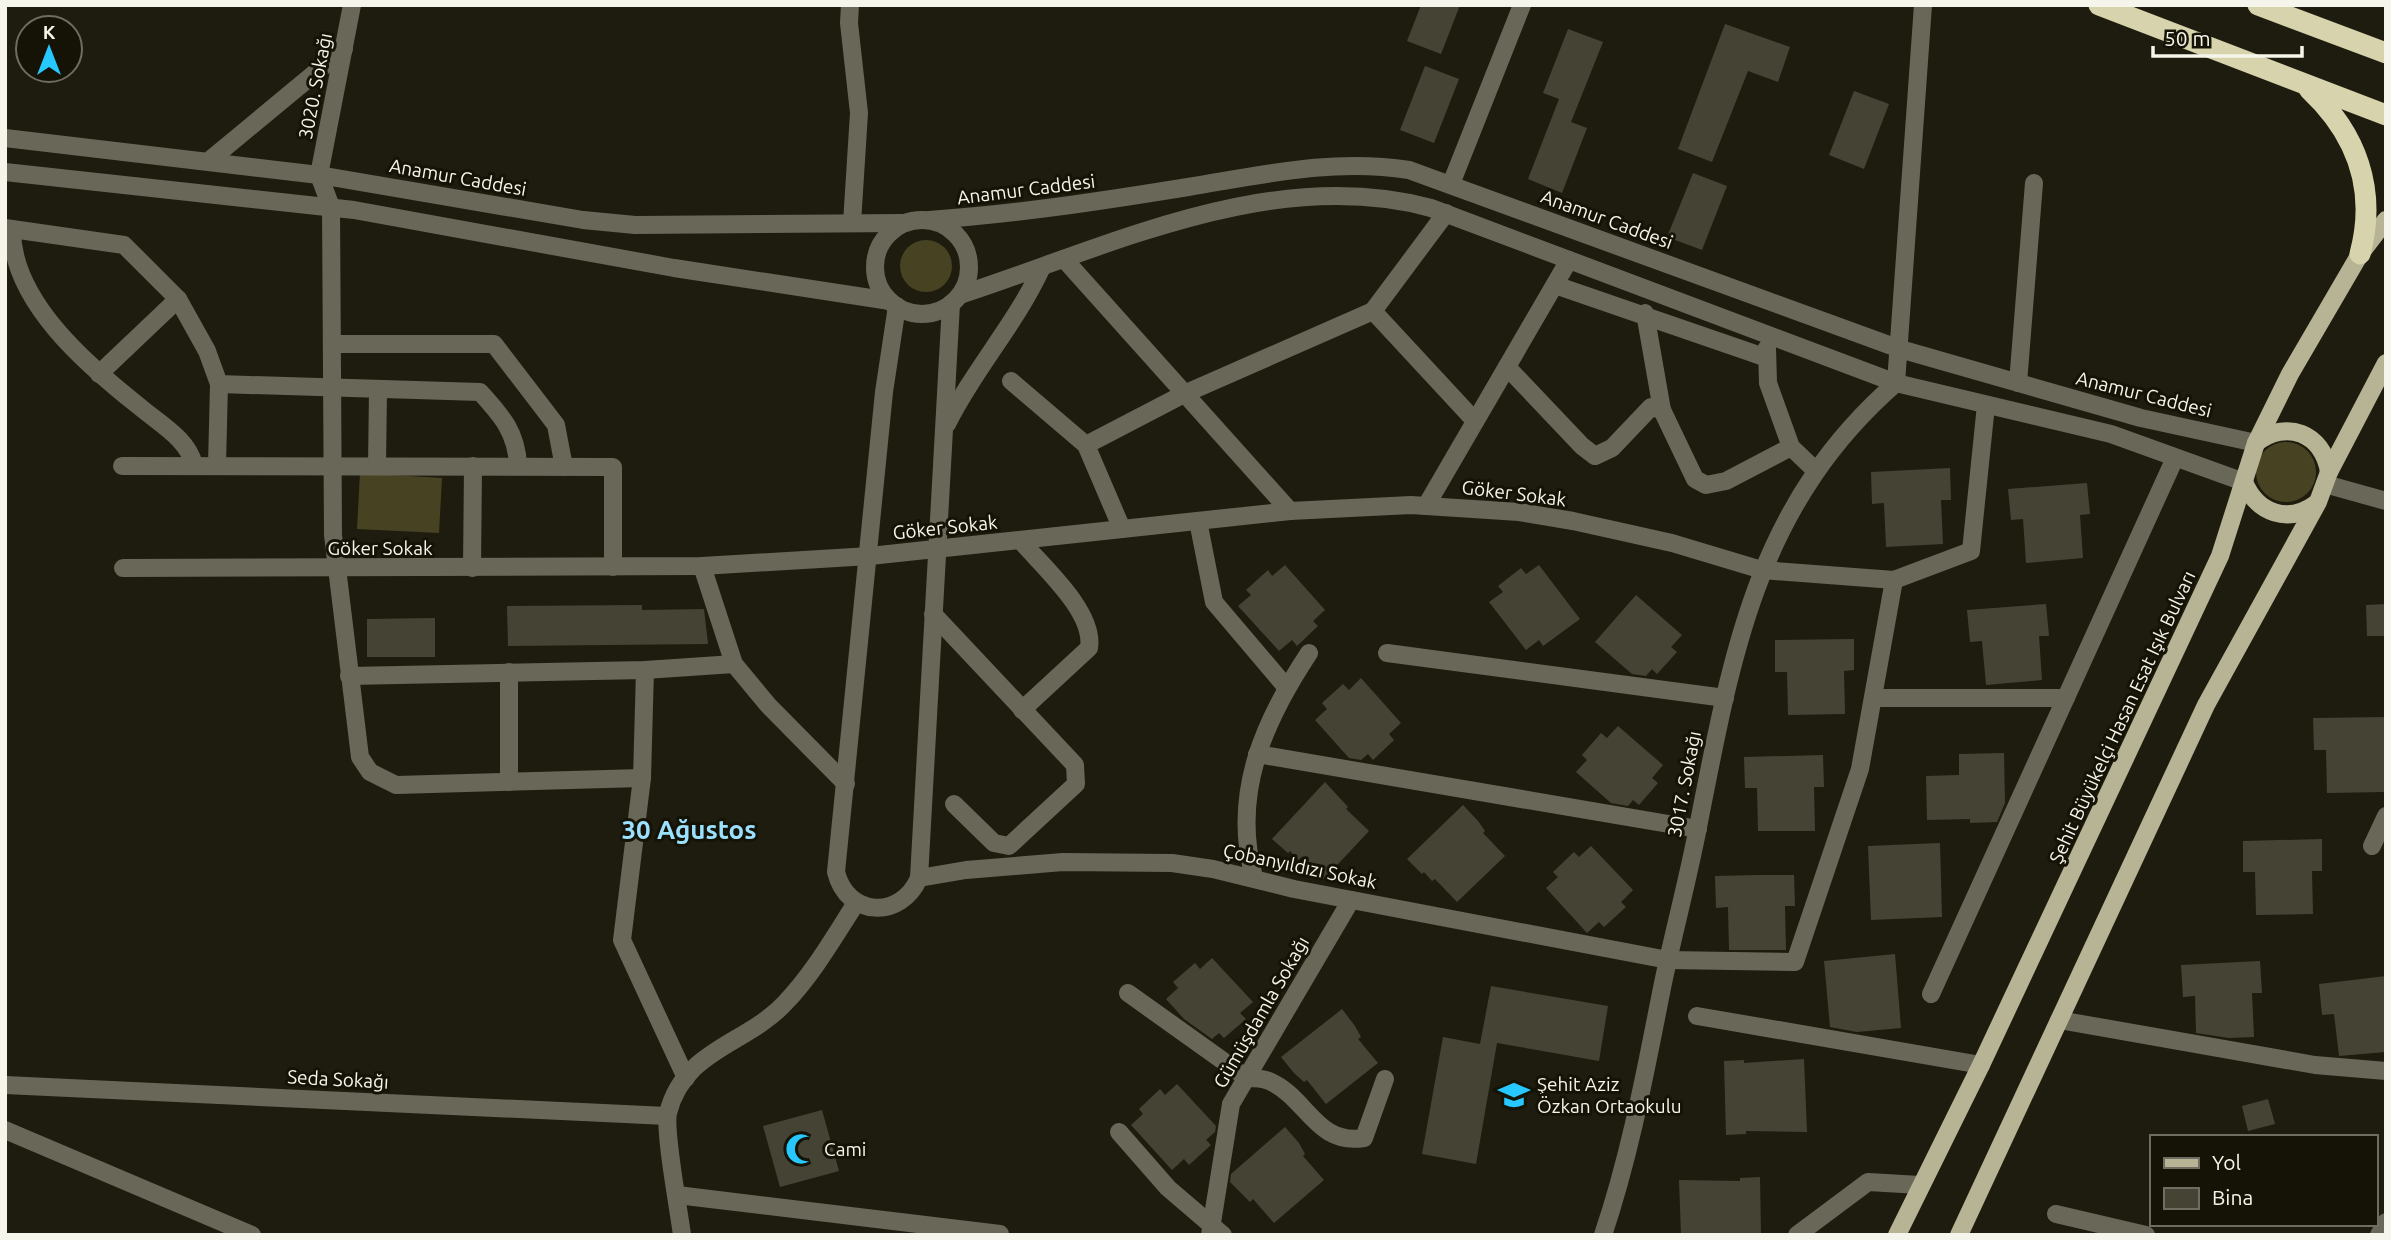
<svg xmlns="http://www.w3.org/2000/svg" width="2391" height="1240" font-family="Ubuntu,sans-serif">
<rect width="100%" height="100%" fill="#1e1c0e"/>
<g fill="#474322">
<circle cx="926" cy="266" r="26"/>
<circle cx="2286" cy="472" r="30"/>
<polygon points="360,473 442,478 439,533 357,529"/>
</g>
<g fill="#454434">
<polygon points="1421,5 1460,5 1441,54 1407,41"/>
<polygon points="1725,24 1790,47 1778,82 1748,71 1712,162 1678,149"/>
<polygon points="1568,29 1603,42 1571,122 1587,128 1562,193 1528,179 1559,99 1543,93"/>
<polygon points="1425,66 1459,79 1434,143 1400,130"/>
<polygon points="1854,91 1889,104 1864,169 1829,155"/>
<polygon points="1693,173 1727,186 1702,250 1667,237"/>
<polygon points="1950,468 1951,500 1941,500 1943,544 1886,547 1884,503 1872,504 1871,472"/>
<polygon points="2087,483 2090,514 2080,515 2083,558 2026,563 2023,519 2011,520 2008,489"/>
<polygon points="1285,565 1325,610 1313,621 1318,626 1297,646 1292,640 1279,651 1238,606 1251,595 1246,590 1268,570 1272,576"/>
<polygon points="1539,565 1580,619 1543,646 1539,640 1526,650 1489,602 1503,592 1498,586 1521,568 1526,574"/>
<polygon points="1636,595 1682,635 1671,647 1677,652 1657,674 1652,669 1646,676 1632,674 1595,642"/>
<polygon points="2046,604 2049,636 2039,636 2042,680 1986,685 1982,641 1970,642 1967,610"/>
<polygon points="2386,604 2386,636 2367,636 2366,605"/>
<polygon points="642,605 642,610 704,609 708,644 508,646 507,606"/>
<polygon points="435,618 435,657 367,657 367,619"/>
<polygon points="1854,639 1854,670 1844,671 1845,714 1788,715 1787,672 1775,672 1775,640"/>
<polygon points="1361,678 1401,723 1389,734 1394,740 1373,760 1368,754 1361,760 1349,758 1315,720 1327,709 1322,703 1343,684 1349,690"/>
<polygon points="2386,717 2384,792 2327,793 2326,750 2314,750 2313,718"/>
<polygon points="1618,726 1663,765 1652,778 1658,783 1639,805 1633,800 1628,806 1611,803 1576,772 1587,760 1582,755 1601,733 1607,738"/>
<polygon points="2004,753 2005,803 1997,822 1970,823 1970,819 1927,820 1926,776 1959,775 1959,754"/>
<polygon points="1823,755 1824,787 1814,787 1815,831 1758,831 1757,788 1745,788 1744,757"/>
<polygon points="1325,782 1348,807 1346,809 1369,831 1324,879 1301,857 1299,860 1290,851 1288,853 1272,839"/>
<polygon points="1463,805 1478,821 1485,831 1483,833 1505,856 1457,902 1435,879 1432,881 1424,872 1422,874 1407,859"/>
<polygon points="2322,839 2322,871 2312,871 2313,914 2256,915 2255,872 2243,872 2243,841"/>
<polygon points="1940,843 1942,917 1871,920 1868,846"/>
<polygon points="1591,846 1633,890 1621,902 1626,907 1604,927 1599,922 1587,933 1546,888 1558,877 1553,872 1574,852 1579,857"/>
<polygon points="1758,875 1794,875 1795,906 1785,906 1786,950 1729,950 1728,907 1716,908 1715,876"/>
<polygon points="1895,954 1901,1028 1857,1032 1830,1027 1824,961"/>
<polygon points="1212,958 1253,1002 1240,1013 1246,1019 1224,1038 1219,1033 1212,1039 1184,1019 1166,999 1178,988 1173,982 1195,963 1200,969"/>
<polygon points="2260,961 2262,993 2252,993 2254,1037 2229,1038 2196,1033 2195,996 2183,997 2181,965"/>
<polygon points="2386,976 2386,1052 2339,1056 2334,1014 2322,1015 2319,984"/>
<polygon points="1491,986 1608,1006 1599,1061 1497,1043 1476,1164 1422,1154 1443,1037 1480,1044"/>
<polygon points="1342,1009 1355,1026 1361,1037 1358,1039 1378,1063 1326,1104 1307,1080 1304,1082 1294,1073 1281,1057"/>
<polygon points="1804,1059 1807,1132 1746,1131 1746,1134 1726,1135 1724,1061 1744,1060 1744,1063"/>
<polygon points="1177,1084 1216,1126 1215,1132 1206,1140 1211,1145 1189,1165 1184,1159 1172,1170 1131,1125 1143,1114 1139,1109 1160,1089 1165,1095"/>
<polygon points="2268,1099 2275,1124 2248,1131 2242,1106"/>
<polygon points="822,1110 839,1171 780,1187 763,1126"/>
<polygon points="1285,1127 1299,1143 1305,1154 1303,1156 1324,1180 1274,1223 1253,1199 1250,1202 1230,1182 1231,1174"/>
<polygon points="1760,1177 1761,1235 1681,1235 1679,1180 1740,1181 1740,1178"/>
</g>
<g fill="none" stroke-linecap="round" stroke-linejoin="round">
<g stroke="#696758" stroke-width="18">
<polyline points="352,5 319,175 331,207 333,535 360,757 370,772 396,785 642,778 645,670"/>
<polyline points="850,5 849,23 859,113 852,223"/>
<polyline points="5,138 319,175 583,220 635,225 905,223"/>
<polyline points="210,160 344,49"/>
<polyline points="5,172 354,210 674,268 890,301"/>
<polyline points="1451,184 1522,5"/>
<path d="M 929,220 C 1016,214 1102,201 1188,187 C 1262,175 1333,158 1409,170 L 1900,349 L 2141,418 L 2256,443"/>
<circle cx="922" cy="267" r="47"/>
<path d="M 5,228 L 124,245 L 178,299 L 207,351 L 219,384 L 480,392 C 502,416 517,433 518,466"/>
<path d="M 12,229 C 11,301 88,366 140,407 C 160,424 188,439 194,465"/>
<polyline points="1064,259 1290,511"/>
<polyline points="1555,285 1767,358"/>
<path d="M 960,295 C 1108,247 1272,165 1431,208 L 1896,383 L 2111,434 L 2244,482"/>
<path d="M 897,306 L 884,392 L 836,872 C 847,917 901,920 919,878 L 951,304"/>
<polyline points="1373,311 1446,213"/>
<polyline points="1645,313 1662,410"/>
<polyline points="332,344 494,344 556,425 564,467"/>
<polyline points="1767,348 1768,383 1791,447 1815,470"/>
<polyline points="1507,367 1582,446 1595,456 1612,448 1651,407 1662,410 1695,479 1706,485 1726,481 1791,447"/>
<polyline points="99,374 178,299"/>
<polyline points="1011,381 1086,445 1122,529"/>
<polyline points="2018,383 2034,183"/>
<path d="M 947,424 C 974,369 1015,325 1041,269"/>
<polyline points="1086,445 1184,394 1373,311 1475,421"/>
<polyline points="217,465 219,384"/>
<polyline points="122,466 613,467 613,567"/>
<polyline points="377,466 378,390"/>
<polyline points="2325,484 2386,501"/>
<polyline points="1426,506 1569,260"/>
<polyline points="1198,521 1214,602 1287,688"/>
<path d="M 1020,540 C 1043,567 1095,612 1089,648 L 1022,710"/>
<polyline points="702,566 734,664 768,705 846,784"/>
<polyline points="123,568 702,566 870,556 1290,511 1411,505 1519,512 1573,521 1672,543 1762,570 1894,580 1971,551 1986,405"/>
<polyline points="472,568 473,466"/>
<polyline points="933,614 1075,765 1076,784 1009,846 994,843 954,804"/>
<polyline points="1387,653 1725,698"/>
<polyline points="509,672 509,782"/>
<polyline points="349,676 645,670 734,664"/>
<polyline points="1875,698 2066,698"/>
<polyline points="1257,754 1698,829"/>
<polyline points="642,778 622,940 686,1078"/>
<polyline points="2372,846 2386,816"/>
<path d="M 1254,877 C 1231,794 1264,721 1309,653"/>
<polyline points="919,878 966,870 1063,862 1172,863 1213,869 1294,889 1668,960 1795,962 1860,769 1894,580"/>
<path d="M 1128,993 L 1247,1078 C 1254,1078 1262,1078 1269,1081 C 1307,1097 1316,1146 1364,1138 L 1385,1079"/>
<polyline points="1931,994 2175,458"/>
<polyline points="1697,1016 1981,1065"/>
<polyline points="2059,1020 2315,1065 2386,1071"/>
<polyline points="5,1085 667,1116"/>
<polyline points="5,1130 252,1235"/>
<polyline points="1119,1132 1168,1188 1223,1235"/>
<polyline points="677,1195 1000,1234"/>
<polyline points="2056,1214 2146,1235"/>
<path d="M 682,1235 C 679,1211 664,1131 668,1113 C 684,1049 746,1045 785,1003 C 813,974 834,937 856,903"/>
<polyline points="1210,1235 1231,1104 1351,900"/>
<path d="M 1603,1235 C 1631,1152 1646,1068 1663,983 C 1674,931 1688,879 1698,827 C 1732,655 1756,505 1896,383 L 1923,5"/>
<polyline points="1797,1235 1868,1182 1920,1185"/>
<polyline points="2379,1235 2386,1222"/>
</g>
<g stroke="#b7b495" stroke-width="18">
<path d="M 2256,443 C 2286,419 2323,433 2329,472"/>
<path d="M 2244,482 C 2257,513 2288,525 2317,503"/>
<polyline points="1897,1235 1981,1065 2220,556 2256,443 2290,374 2360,254 2386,220"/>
<polyline points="1959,1235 2206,705 2318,502 2329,472 2386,363"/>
</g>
<g stroke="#d7d3ad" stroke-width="21">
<polyline points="2099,5 2386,115"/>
<polyline points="2258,5 2386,53"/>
<path d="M 2309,89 C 2357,134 2377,190 2360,254"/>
</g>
</g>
<defs>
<symbol id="school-bare" viewBox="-9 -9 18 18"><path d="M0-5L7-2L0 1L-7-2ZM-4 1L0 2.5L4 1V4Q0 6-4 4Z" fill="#27c8ff" stroke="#151306" stroke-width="2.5" paint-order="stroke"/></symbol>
<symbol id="mosque-bare" viewBox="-9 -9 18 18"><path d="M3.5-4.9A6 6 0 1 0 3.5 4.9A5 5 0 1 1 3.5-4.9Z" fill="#27c8ff" stroke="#151306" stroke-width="2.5" paint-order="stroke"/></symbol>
</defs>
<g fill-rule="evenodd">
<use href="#school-bare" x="1492" y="1073" width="44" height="44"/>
<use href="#mosque-bare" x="779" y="1127" width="44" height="44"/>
</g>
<g text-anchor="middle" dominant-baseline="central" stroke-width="6" stroke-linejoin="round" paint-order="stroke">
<g font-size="19" fill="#f6f5ec" stroke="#151306">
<text transform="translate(315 86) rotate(-79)">3020. Sokağı</text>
<text transform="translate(458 177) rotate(10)">Anamur Caddesi</text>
<text transform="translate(1026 189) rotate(-7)">Anamur Caddesi</text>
<text transform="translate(1607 219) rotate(20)">Anamur Caddesi</text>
<text transform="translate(2144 394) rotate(14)">Anamur Caddesi</text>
<text transform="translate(1514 493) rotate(7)">Göker Sokak</text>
<text transform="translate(945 527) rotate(-6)">Göker Sokak</text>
<text x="380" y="548">Göker Sokak</text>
<text transform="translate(2122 717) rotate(-65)">Şehit Büyükelçi Hasan Esat Işık Bulvarı</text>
<text transform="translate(1684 784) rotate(-79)">3017. Sokağı</text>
<text transform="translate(1300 866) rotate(12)">Çobanyıldızı Sokak</text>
<text transform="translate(1261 1012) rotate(-60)">Gümüşdamla Sokağı</text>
<text transform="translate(338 1079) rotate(3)">Seda Sokağı</text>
</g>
<g font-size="19" fill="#f6f5ec" stroke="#151306" text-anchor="start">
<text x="1537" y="1084">Şehit Aziz<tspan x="1537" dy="22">Özkan Ortaokulu</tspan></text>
<text x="824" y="1149">Cami</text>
</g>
<g font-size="26" font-weight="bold" fill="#9be0fe" stroke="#151306">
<text x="689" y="829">30 Ağustos</text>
</g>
</g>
<rect width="2391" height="1240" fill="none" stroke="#f6f5ec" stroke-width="14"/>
<rect x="2150" y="1135" width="228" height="91" fill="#151306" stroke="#6f6d62" stroke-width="2"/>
<rect x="2164" y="1158" width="35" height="10" fill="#b7b495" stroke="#6f6d62" stroke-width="2"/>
<text x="2212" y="1170" font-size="21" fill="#f6f5ec">Yol</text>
<rect x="2164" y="1188" width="35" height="21" fill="#454434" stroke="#6f6d62" stroke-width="2"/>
<text x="2212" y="1205" font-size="21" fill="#f6f5ec">Bina</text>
<g transform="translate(49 49)"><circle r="33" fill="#151306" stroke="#6f6d62" stroke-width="2"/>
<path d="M0-5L12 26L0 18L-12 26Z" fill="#27c8ff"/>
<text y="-10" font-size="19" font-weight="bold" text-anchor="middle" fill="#f6f5ec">K</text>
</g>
<path d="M2153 46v10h149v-10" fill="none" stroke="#f6f5ec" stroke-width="3.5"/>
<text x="2164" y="46" font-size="21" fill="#f6f5ec" stroke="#151306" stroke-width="5" paint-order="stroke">50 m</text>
</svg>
